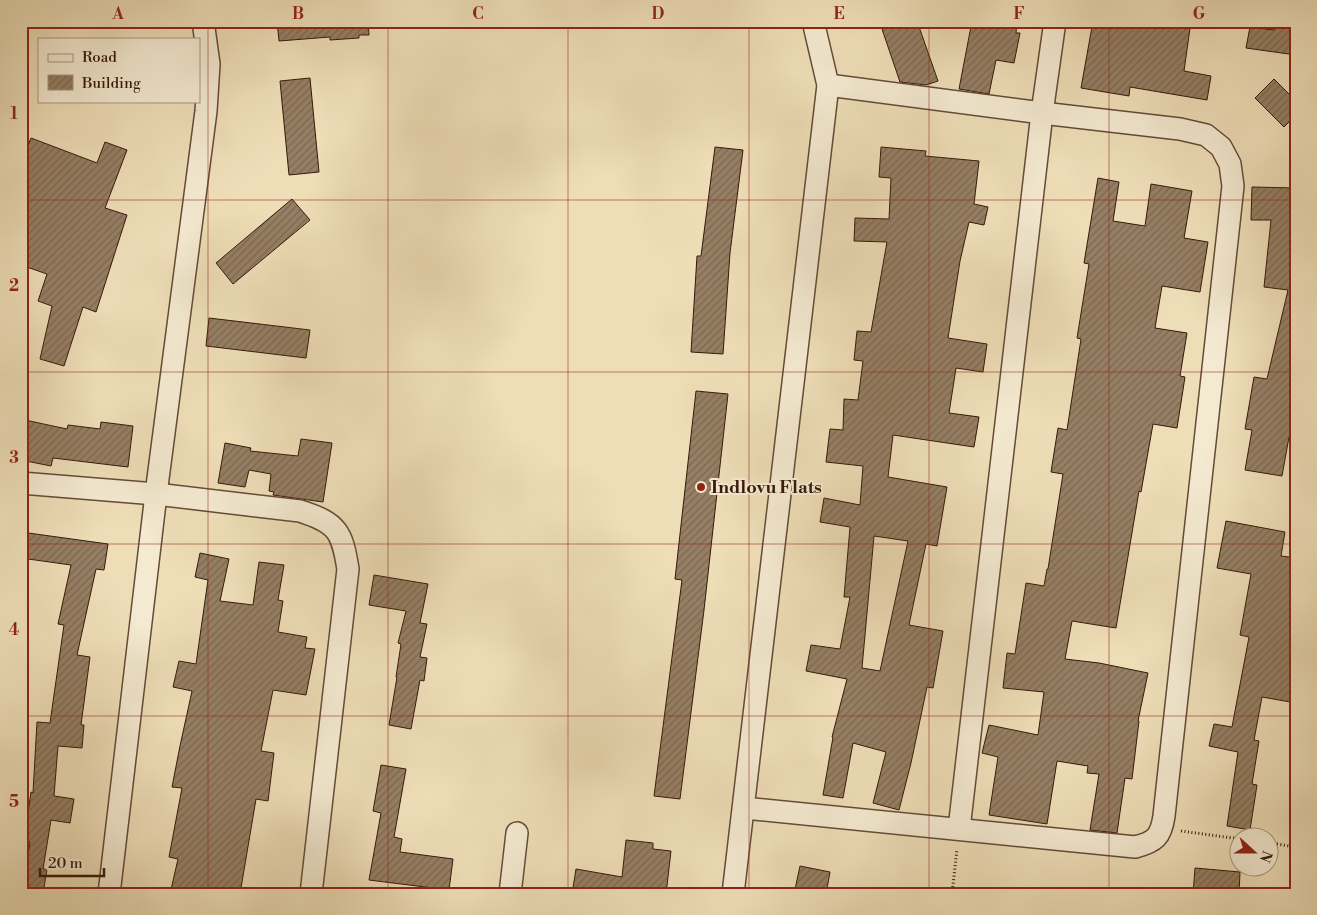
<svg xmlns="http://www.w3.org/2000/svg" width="1317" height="915" font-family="'Libre Bodoni',serif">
<defs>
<pattern id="building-hatch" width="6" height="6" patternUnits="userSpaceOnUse" patternTransform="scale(1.25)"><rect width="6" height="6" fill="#967f64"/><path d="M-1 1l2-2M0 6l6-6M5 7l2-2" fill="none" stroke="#7b6751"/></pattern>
</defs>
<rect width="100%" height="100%" fill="#eedeb8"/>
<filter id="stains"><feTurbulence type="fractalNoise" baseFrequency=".004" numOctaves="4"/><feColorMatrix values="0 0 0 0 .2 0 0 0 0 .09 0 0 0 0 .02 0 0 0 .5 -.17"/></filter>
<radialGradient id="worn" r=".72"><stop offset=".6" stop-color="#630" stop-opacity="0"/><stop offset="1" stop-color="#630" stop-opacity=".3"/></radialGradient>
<g fill="url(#building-hatch)" stroke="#37180a" fill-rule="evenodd">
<polygon points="277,21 368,21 369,35 359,35 359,38 330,40 330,37 279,41"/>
<polygon points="880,21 917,21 938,81 926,85 900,82 883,32"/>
<polygon points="972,21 1017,21 1016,33 1020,33 1014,63 996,60 989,94 959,89"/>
<polygon points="1093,21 1191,21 1184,71 1211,76 1207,100 1130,87 1129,96 1081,88"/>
<polygon points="1276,21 1296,21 1296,55 1246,48 1250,27 1274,30"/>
<polygon points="310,78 319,172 289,175 280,81"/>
<polygon points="1274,79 1296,101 1296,115 1284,127 1255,98"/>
<polygon points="31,138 97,163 105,142 127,150 105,208 127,215 96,312 83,307 64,366 40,359 52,306 38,301 47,274 21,265 21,162"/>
<polygon points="715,147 743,150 730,253 723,354 691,352 697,256 701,256"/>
<path d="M 881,147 L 926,151 L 925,156 L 979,161 L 974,204 L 988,207 L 984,225 L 969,222 L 960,261 L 948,338 L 987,344 L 983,372 L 956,368 L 949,413 L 979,417 L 974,447 L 893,435 L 888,477 L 947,487 L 937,546 L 926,544 L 909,625 L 943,631 L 933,688 L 927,687 L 911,763 L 899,810 L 873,803 L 886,752 L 853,743 L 843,798 L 823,795 L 833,737 L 832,737 L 847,679 L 806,671 L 811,645 L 840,649 L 850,597 L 844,597 L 850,527 L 820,522 L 824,498 L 860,505 L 863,466 L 826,462 L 830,429 L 843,430 L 844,399 L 858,400 L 863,361 L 854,360 L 857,331 L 871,332 L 887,242 L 854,241 L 855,218 L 889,219 L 891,178 L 879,177 ZM 874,536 L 908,541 L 880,671 L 862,668 Z"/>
<polygon points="1098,178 1119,182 1113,221 1145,226 1151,184 1192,191 1184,238 1208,242 1200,292 1162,286 1155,328 1187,333 1180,376 1185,377 1177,428 1153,424 1141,492 1139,491 1116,628 1072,621 1065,659 1099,663 1148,673 1138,721 1139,721 1132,779 1125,778 1117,833 1090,830 1099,774 1087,773 1088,766 1057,761 1047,824 989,815 998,757 982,753 989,725 1038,735 1044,692 1003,688 1007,653 1015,654 1026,583 1044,586 1047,569 1048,569 1063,474 1051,472 1058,428 1067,430 1081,339 1077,338 1089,264 1084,263"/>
<polygon points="1252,187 1296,188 1296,357 1290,384 1296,385 1296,438 1289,437 1282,476 1245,470 1252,430 1245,429 1254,377 1267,379 1288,290 1264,287 1271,220 1251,220"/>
<polygon points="292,199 310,220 233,284 216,263"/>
<polygon points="209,318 310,330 306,358 206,346"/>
<polygon points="696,391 728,394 704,610 680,799 654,796 682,580 675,579"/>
<polygon points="25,420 67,429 68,425 100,429 101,422 133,426 128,467 53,458 51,466 21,460 21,437"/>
<polygon points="301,439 332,443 323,502 273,495 274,492 269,491 271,474 249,470 245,487 218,483 225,443 251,448 250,451 298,456"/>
<polygon points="1226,521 1285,532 1281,556 1296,558 1296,703 1262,697 1254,740 1259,741 1252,784 1257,785 1250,830 1227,826 1238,752 1209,746 1214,724 1232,727 1249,637 1240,635 1251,574 1217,568"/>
<polygon points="21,532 108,544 104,570 96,569 77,655 90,657 81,725 84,725 82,748 58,746 54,796 74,799 70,823 51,820 43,869 47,869 43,894 23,894 30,842 24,841 31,792 33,793 37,722 50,723 64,625 58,624 71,565 21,558"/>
<polygon points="200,553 229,559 220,601 253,605 259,562 284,565 278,600 283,601 278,632 307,637 305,648 315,649 306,695 273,690 261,751 274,753 268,801 256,799 240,894 170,894 178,859 169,857 182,788 172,787 180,746 192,691 173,687 179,661 196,664 208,580 195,577"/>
<polygon points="374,575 428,584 420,623 427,624 420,657 427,658 424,681 420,680 411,729 389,725 397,677 396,677 401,644 398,643 406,611 369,605"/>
<polygon points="381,765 406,769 394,837 402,839 400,852 453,859 449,890 369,880 381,813 373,811"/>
<polygon points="626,840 653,843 653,849 671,851 666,894 572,894 576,869 622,877"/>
<polygon points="800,866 830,872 826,894 794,894"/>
<polygon points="1195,868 1240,872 1239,894 1193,894"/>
</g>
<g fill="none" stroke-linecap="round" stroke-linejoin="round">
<defs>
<g id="street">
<path d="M 21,483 L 156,494 L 300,511 C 338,523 342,532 348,569 L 311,894"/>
<path d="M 744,808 L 1135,847 C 1155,842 1161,837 1164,816 L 1233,186 L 1230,164 L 1221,147 L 1206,135 L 1180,129 L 1042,113 L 828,85"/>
<polyline points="959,829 1042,113 1055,21"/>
<polyline points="109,894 156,494 206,111 209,64 203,21"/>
<polyline points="510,894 517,833"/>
<polyline points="733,894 828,85 813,21"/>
</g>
</defs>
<use href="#street" stroke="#654a36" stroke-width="24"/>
<g stroke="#37180a" stroke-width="3" stroke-dasharray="1 2.5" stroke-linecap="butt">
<polyline points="1181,831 1240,839"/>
<polyline points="1270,843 1296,847"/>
<polyline points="952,894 957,849"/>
</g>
<use href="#street" stroke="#f4ead1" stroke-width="21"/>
</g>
<path fill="none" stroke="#8f2418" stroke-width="1" stroke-opacity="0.55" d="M 208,21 L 208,894M 388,21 L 388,894M 568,21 L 568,894M 749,21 L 749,894M 929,21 L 929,894M 1109,21 L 1109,894M 21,200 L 1296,200M 21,372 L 1296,372M 21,544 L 1296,544M 21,716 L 1296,716"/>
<circle fill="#8f2418" stroke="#f4ead1" stroke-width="2" cx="701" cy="487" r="5"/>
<g text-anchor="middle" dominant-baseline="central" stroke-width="4" stroke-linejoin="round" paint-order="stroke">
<g font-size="18" font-weight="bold" fill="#37180a" stroke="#f4ead1" text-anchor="start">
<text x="711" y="487">Indlovu Flats</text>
</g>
</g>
<rect width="1317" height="915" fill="none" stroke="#eedeb8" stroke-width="55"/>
<rect x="38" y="38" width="162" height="65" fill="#f4ead1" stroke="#a89681"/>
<rect x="48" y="54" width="25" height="8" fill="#f4ead1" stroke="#a89681"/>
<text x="82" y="62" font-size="15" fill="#37180a">Road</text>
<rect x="48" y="75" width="25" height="15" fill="url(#building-hatch)" stroke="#a89681"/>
<text x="82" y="88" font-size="15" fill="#37180a">Building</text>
<g transform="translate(1254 852) rotate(111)"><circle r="24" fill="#f4ead1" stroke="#a89681"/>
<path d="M0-4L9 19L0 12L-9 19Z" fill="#8f2418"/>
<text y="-8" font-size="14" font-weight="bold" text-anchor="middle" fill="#37180a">N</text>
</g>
<path d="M40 868v8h64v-8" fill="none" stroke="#37180a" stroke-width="2.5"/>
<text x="48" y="868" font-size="15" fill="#37180a" stroke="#f4ead1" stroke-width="4" paint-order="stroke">20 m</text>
<rect x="28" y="28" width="1262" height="860" fill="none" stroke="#8f2418" stroke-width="2"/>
<g font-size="16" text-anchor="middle" font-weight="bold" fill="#8f2418">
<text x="118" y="19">A</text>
<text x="298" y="19">B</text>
<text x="478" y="19">C</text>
<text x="658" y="19">D</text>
<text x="839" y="19">E</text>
<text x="1019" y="19">F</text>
<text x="1199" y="19">G</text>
<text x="14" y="119">1</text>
<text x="14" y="291">2</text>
<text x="14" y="463">3</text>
<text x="14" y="635">4</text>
<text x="14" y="807">5</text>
</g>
<rect width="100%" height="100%" filter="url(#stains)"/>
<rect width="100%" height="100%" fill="url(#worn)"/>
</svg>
